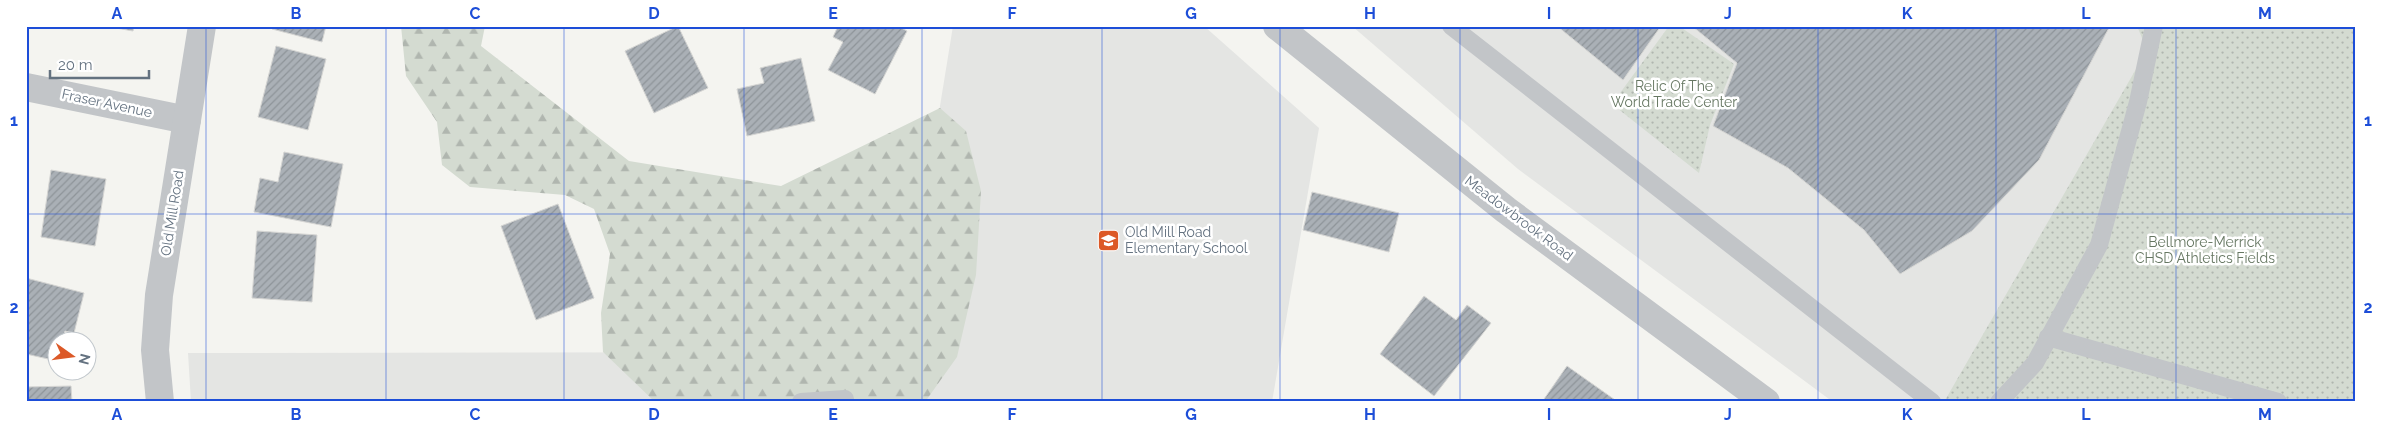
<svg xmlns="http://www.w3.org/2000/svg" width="2382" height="428" font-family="Raleway,sans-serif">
<defs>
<pattern id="forest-firs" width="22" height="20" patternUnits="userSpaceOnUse" patternTransform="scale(1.25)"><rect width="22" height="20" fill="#d4dbd1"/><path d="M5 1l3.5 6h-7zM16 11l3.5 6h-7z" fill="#b0b6af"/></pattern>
<pattern id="park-dots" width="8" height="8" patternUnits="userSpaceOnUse" patternTransform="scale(1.25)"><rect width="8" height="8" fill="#d4dbd1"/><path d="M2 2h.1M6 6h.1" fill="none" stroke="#b0b6af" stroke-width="1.8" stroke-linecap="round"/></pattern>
<pattern id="building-hatch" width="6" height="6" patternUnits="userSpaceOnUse" patternTransform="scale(1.25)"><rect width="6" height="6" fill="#aab0b6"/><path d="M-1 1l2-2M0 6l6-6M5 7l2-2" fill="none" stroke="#8e9499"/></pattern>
</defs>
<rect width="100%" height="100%" fill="#f4f4f0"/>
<g fill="#e4e5e3">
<polygon points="953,26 1204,26 1319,128 1272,402 191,402 188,353 900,352"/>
<polygon points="1352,26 2356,26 2356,402 1833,402 1518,169"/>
</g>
<polygon fill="url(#forest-firs)" points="401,26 485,26 481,46 629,161 781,186 940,108 966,131 981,191 976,275 957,357 925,402 655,402 603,352 601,313 610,254 594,209 565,195 470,187 442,165 437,122 406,76"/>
<g fill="url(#park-dots)">
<polygon points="1669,26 1679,26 1734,64 1710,125 1699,173 1612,104"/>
<polygon points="2137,26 2356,26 2356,402 1944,402 2147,50"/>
</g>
<g fill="url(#building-hatch)" stroke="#d5d5d3">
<polygon points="105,26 134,26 133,31"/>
<polygon points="273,26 326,26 322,42 272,29"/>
<polygon points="678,26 708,88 654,113 625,51"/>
<polygon points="838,26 898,26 907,31 875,94 828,70 843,42 833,37"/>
<polygon points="1557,26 1661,26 1623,80"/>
<polygon points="1692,26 2110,26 2039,160 1972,231 1900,274 1864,230 1788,168 1713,126 1737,63"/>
<polygon points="276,46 326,59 308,130 258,117"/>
<polygon points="801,58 815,121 747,136 737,89 764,83 760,68"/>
<polygon points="284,152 343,164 331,227 254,212 260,178 278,182"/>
<polygon points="51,170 106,179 95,246 41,237"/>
<polygon points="1312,192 1399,213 1389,252 1303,230"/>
<polygon points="558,204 594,298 536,320 501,226"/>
<polygon points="257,231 317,235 312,302 252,298"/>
<polygon points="26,278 84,293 74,333 65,331 62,340 58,340 57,361 26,354"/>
<polygon points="1424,296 1456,320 1467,305 1491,323 1434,396 1380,354"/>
<polygon points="1567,366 1618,402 1542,402"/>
<polygon points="71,386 72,402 26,402 26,387"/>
</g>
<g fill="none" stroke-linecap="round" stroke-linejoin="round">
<g stroke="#c2c5c8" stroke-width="18">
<polyline points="1451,26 1932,402"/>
<polyline points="2048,337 2278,402"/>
<polyline points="801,402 845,399"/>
<polyline points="1999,402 2035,363 2099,245 2138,102 2154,26"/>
</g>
<g stroke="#c2c5c8" stroke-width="28">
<polyline points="26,87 187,120"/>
<polyline points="160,402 155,350 159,295 202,26"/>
</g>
<polyline stroke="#c2c5c8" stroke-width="28" points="1277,26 1506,210 1766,402"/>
</g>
<path fill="none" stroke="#1d4ed8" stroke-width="1" stroke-opacity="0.55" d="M 206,26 L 206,402M 386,26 L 386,402M 564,26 L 564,402M 744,26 L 744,402M 922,26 L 922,402M 1102,26 L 1102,402M 1280,26 L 1280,402M 1460,26 L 1460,402M 1638,26 L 1638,402M 1818,26 L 1818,402M 1996,26 L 1996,402M 2176,26 L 2176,402M 26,214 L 2356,214"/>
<defs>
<symbol id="school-square" viewBox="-11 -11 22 22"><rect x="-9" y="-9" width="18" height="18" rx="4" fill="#dc5927" stroke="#fff"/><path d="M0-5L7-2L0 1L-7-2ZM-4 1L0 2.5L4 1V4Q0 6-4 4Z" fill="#fff"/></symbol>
</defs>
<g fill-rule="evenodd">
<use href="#school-square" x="1096" y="228" width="25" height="25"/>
</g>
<g text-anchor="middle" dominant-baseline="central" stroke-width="5" stroke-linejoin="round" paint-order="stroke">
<g font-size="14" fill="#667762" stroke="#fff">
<text x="1674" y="86">Relic Of The<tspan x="1674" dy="16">World Trade Center</tspan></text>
<text x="2205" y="242">Bellmore-Merrick<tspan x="2205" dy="16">CHSD Athletics Fields</tspan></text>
</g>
<g font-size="14" fill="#647280" stroke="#fff">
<text transform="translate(107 103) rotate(12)">Fraser Avenue</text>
<text transform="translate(172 213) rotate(-81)">Old Mill Road</text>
<text transform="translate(1519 218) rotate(37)">Meadowbrook Road</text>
</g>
<g font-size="14" fill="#647280" stroke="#fff" text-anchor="start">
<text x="1125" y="232">Old Mill Road<tspan x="1125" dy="16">Elementary School</tspan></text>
</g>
</g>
<rect width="2382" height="428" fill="none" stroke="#ffffff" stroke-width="55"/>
<g transform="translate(72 356) rotate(104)"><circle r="24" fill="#ffffff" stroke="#c1c7cc"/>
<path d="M0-4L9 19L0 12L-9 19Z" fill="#dc5927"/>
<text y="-8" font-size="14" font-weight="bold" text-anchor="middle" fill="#647280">N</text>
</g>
<path d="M50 70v8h99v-8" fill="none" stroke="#647280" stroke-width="2.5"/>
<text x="58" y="70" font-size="15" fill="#647280" stroke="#ffffff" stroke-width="4" paint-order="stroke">20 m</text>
<rect x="28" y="28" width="2326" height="372" fill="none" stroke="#1d4ed8" stroke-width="2"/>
<g font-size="16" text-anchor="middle" font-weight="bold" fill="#1d4ed8">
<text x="117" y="19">A</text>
<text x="296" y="19">B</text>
<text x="475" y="19">C</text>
<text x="654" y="19">D</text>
<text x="833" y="19">E</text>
<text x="1012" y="19">F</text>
<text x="1191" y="19">G</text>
<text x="1370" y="19">H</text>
<text x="1549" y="19">I</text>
<text x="1728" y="19">J</text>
<text x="1907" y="19">K</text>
<text x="2086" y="19">L</text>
<text x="2265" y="19">M</text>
<text x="14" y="126">1</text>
<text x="2368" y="126">1</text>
<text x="14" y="313">2</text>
<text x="2368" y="313">2</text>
<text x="117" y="420">A</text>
<text x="296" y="420">B</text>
<text x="475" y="420">C</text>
<text x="654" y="420">D</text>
<text x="833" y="420">E</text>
<text x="1012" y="420">F</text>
<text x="1191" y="420">G</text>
<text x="1370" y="420">H</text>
<text x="1549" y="420">I</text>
<text x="1728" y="420">J</text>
<text x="1907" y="420">K</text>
<text x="2086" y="420">L</text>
<text x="2265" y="420">M</text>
</g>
</svg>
